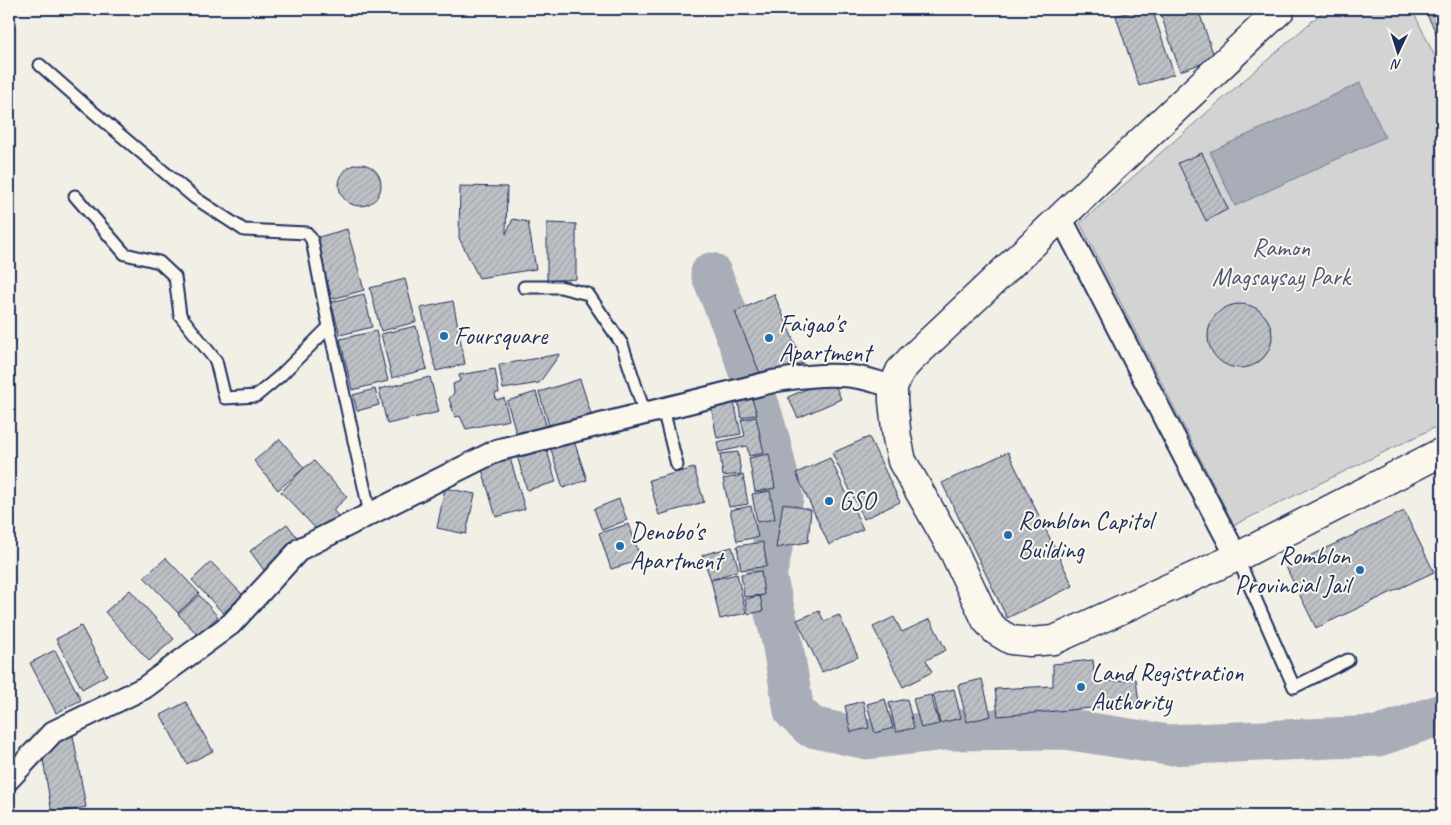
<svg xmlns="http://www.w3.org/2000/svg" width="1451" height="825" font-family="Caveat,sans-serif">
<defs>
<pattern id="building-hatch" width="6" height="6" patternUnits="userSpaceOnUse" patternTransform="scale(1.25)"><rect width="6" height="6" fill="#bdc0c4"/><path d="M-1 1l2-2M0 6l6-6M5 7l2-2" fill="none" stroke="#a2a5ab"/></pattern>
</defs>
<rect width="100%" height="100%" fill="#f2efe6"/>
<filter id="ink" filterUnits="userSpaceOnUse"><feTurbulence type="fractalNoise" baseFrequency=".02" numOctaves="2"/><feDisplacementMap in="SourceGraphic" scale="10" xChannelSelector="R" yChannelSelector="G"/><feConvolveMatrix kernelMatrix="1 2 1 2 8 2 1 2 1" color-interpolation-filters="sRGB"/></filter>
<g filter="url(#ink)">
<polygon fill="#d2d3d2" stroke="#768198" points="1326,9 1412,9 1442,71 1442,424 1234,525 1080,223"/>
<polygon fill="#a9adb7" stroke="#707b93" points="1360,83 1385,137 1235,206 1210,152"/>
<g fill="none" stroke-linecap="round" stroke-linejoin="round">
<g stroke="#a9adb7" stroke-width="41">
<polyline points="711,273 742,350 748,369"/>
<polyline points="759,405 770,442 783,498 766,576 782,641 794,711 811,727 867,739 947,730 1065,729 1168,745 1378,736 1442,714"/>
</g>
</g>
<g fill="url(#building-hatch)" stroke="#1b2f5e">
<polygon points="1139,9 1152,9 1174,74 1139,86 1116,16"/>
<polygon points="1159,9 1198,9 1215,59 1180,71"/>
<polygon points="1424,9 1442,9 1442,44"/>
<polygon points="1202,153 1228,209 1206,221 1178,163"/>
<circle cx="360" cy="185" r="21"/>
<polygon points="460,186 507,187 506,234 513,219 528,222 536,269 479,278 459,238"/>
<polygon points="547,223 576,224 576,279 547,281"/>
<polygon points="347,229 364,290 332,299 315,238"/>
<polygon points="405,279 416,322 381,331 370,288"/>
<polygon points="364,294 372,327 340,335 331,302"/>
<polygon points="774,294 803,363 762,378 735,312"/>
<polygon points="453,301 465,364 436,371 421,308"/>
<circle cx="1240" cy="336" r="32"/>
<polygon points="416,326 427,369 392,378 381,334"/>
<polygon points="376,331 388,381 352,390 340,339"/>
<polygon points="560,354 539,383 503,389 499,365"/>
<polygon points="495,369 499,393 495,393 496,400 504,398 509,420 466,429 460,416 455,417 449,399 454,393 453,384 460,381 459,375"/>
<polygon points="430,377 439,412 387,424 379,389"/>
<polygon points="832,378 841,399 798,418 788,397"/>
<polygon points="580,379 593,420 551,432 539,392"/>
<polygon points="375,389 379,405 357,411 353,395"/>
<polygon points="536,392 548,431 518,439 507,401"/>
<polygon points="750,393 757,414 741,418 737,397"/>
<polygon points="734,402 741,434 717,438 711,407"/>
<polygon points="756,417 764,453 749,456 747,446 719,452 717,442 745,436 741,420"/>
<polygon points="572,435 587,480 563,488 549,443"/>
<polygon points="869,437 900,502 864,519 832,453"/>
<polygon points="280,439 304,468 278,490 254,461"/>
<polygon points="545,443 556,482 527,490 516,452"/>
<polygon points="738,452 741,474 723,476 720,454"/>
<polygon points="1008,452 1073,586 1007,618 942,483"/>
<polygon points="769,454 775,488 755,492 749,458"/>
<polygon points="510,458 525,509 496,517 481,466"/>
<polygon points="830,458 863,529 829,545 796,473"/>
<polygon points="314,461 347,497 333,510 338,516 320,533 281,492 304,468"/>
<polygon points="694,468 704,502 659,515 649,480"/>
<polygon points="743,475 748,504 729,507 723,479"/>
<polygon points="445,488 475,494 466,534 437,528"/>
<polygon points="770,491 775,519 757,522 752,494"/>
<polygon points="619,499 627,520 602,530 594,509"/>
<polygon points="783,503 811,510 808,542 776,548"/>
<polygon points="751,506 758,537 737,541 730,510"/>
<polygon points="1404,511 1434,572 1316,628 1286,567"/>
<polygon points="287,524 303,545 266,573 250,551"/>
<polygon points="629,524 641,560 611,569 599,533"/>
<polygon points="763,542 767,566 741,570 737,546"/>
<polygon points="732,547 739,570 711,580 702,555"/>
<polygon points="166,558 199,593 178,613 144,577"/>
<polygon points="211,562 243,595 223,613 192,580"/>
<polygon points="761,571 764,595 744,597 741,574"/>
<polygon points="737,574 746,613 720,619 711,580"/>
<polygon points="130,590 174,639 149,661 105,612"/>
<polygon points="199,595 218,617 198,635 178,614"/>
<polygon points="760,596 763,611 748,614 745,599"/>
<polygon points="819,611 824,621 839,615 858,657 822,672 797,620"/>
<polygon points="894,617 902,632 930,619 946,650 926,660 932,672 903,687 873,627"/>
<polygon points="81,626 107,675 82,689 56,639"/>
<polygon points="55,650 81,700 56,713 30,663"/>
<polygon points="1093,660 1095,683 1136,679 1139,704 998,716 995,689 1053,686 1053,664"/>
<polygon points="982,679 991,716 967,722 958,685"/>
<polygon points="954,689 961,718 940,723 933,694"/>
<polygon points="931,695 939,724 921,728 913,699"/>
<polygon points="885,699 893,728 875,733 867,704"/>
<polygon points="907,699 914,728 896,732 889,703"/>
<polygon points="863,701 869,728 851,732 845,706"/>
<polygon points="186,702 213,751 187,764 161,715"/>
<polygon points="72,730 86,807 52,814 42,753"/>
</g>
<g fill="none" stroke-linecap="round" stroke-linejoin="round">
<defs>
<g id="service">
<polyline points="40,65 91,110 195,198 244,230 307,233 312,240 325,308 370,514"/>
<polyline points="75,196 125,254 159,262 175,277 180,315 216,361 225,398 256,396 280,376 329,327"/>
<polyline points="524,287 560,287 588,294 622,344 645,414"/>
<polyline points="663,409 677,465"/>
<polyline points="1237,557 1294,687 1348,660"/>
</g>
<g id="minor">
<path d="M 1061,218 C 1120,331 1177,445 1237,557"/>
<path d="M 9,779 L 53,732 L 144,688 L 231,624 L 300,549 L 498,450 L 775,381 C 805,376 836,372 866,379 C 875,381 884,384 893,387"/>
</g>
<polyline id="tertiary" points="1281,9 911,359 900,371 893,387 893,401 897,438 902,461 954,552 986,620 996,631 1011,640 1030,642 1054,640 1237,557 1442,452"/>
</defs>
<use href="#service" stroke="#1b2f5e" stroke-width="15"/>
<use href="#minor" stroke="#1b2f5e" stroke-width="25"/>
<use href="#tertiary" stroke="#1b2f5e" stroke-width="31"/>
<use href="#service" stroke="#fbf7ec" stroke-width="11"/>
<use href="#minor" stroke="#fbf7ec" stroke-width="21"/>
<use href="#tertiary" stroke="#fbf7ec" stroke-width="28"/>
</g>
</g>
<g fill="#1f6fb2" stroke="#fbf7ec" stroke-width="2">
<circle cx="444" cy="336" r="5"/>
<circle cx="769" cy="338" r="5"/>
<circle cx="829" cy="501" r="5"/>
<circle cx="1008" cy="535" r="5"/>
<circle cx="620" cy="546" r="5"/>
<circle cx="1360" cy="570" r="5"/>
<circle cx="1081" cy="687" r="5"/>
</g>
<g text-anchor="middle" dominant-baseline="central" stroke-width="4" stroke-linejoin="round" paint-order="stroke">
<g font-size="25" fill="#49587b" stroke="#fbf7ec">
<text x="1281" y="248">Ramon<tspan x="1281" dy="29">Magsaysay Park</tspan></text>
</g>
<g font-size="25" fill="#1b2f5e" stroke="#fbf7ec" text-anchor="start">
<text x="779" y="324">Faigao's<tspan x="779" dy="29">Apartment</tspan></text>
<text x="454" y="336">Foursquare</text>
<text x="839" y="501">GSO</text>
<text x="1018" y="521">Romblon Capitol<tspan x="1018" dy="29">Building</tspan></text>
<text x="630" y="532">Denobo's<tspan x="630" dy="29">Apartment</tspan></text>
<text x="1350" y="556" text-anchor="end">Romblon<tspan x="1350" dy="29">Provincial Jail</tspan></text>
<text x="1091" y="673">Land Registration<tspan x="1091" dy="29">Authority</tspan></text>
</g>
</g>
<rect width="1451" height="825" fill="none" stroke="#fbf7ec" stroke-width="30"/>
<rect x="15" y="15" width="1421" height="795" fill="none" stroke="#1b2f5e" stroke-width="2" filter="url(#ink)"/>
<g transform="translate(1398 52) rotate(184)" stroke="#fbf7ec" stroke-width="4" paint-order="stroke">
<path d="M0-4L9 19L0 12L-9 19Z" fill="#1b2f5e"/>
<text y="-8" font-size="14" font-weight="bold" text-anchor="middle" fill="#1b2f5e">N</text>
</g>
</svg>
